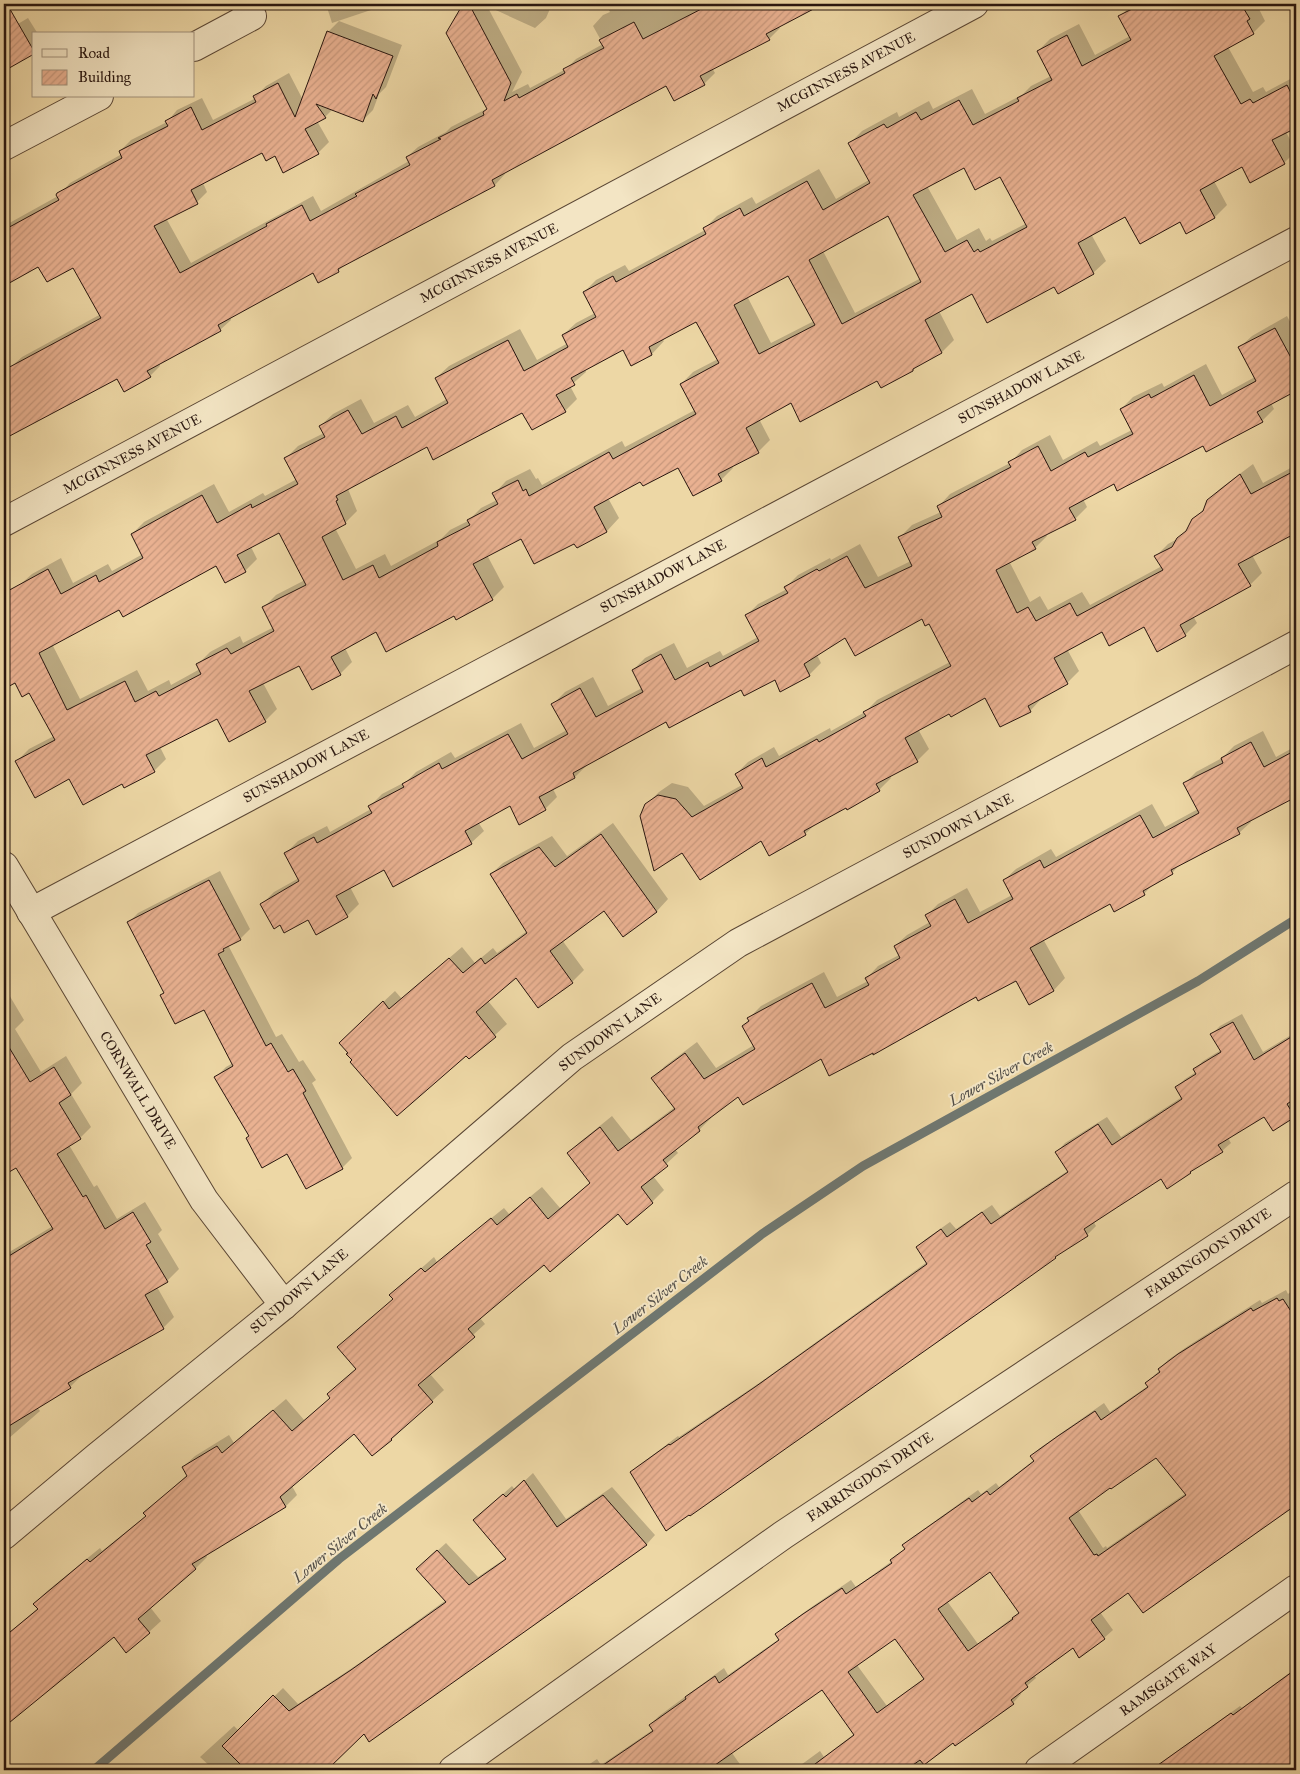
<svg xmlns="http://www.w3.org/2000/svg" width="1300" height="1774" font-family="'IM FELL Great Primer',serif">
<defs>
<pattern id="building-hatch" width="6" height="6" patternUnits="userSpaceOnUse" patternTransform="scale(1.25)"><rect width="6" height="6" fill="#e9b191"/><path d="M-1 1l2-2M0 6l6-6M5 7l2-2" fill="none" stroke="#c8987c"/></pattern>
</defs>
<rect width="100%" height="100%" fill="#edd7a5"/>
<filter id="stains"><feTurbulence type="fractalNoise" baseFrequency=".004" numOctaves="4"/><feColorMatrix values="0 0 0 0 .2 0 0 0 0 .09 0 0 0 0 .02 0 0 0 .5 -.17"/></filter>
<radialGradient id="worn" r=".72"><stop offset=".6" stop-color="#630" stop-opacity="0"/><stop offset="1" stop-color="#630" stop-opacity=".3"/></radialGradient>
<g fill="#0003" fill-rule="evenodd">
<polygon points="106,4 115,4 108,8"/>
<polygon points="326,4 389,4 332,23"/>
<polygon points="464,4 552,4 546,18 535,28 487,6 522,72 512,92 528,84 530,88 566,69 576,59 603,44 593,26 603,15 610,12 605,4 820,4 778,26 780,28 769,39 712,68 715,73 704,84 667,84 504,172 505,174 495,185 345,264 338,271 314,272 230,317 231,320 220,330 159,363 160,366 150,376 118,377 4,438 4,379 14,374 11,367 22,357 101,314 74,266 38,265 4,284 4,226 58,196 70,183 122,154 120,151 131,140 167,122 177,110 202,98 213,120 256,98 255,97 266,86 289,73 303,100 328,32 339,21 402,45 386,87 379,94 373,110 363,120 333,109 325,117 317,121 329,142 318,153 275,155 262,152 203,183 207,192 197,202 166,218 191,263 313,196 321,211 409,161 407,157 418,147 446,132 451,127 488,108 447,33"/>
<path d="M 1133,4 L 1260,4 L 1261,6 L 1259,9 L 1265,21 L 1253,33 L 1228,47 L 1253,92 L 1263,87 L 1266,92 L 1296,76 L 1296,126 L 1286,132 L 1296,151 L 1284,163 L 1242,166 L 1214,181 L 1227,205 L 1215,217 L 1186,232 L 1180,220 L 1126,216 L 1091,234 L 1106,261 L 1093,273 L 1058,292 L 1054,285 L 973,293 L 939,311 L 954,340 L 942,352 L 917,366 L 913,370 L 791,402 L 759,419 L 770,440 L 758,452 L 732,466 L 733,468 L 721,480 L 678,466 L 641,480 L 608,498 L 619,518 L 607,531 L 577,546 L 575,542 L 521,537 L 487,555 L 504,587 L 492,599 L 455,615 L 376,630 L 345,648 L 352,662 L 340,674 L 300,664 L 263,683 L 277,709 L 265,721 L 217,717 L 160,747 L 166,759 L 154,771 L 122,782 L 70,777 L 17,761 L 29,749 L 54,736 L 30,691 L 15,682 L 4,688 L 4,604 L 16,597 L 13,591 L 32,574 L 61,558 L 73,583 L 108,564 L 112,571 L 143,554 L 132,534 L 144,522 L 214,484 L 229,512 L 263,493 L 265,496 L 297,479 L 286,458 L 298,446 L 324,433 L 320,426 L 333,414 L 361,399 L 374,423 L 408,405 L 415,417 L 447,399 L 436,378 L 449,366 L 520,329 L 537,360 L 568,343 L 563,335 L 576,323 L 595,313 L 584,292 L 596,280 L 625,265 L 629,271 L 705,230 L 705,228 L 717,216 L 752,197 L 756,204 L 819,169 L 836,199 L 869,180 L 850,143 L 862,131 L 897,112 L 899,117 L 929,101 L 933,109 L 972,89 L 985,114 L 1022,95 L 1031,86 L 1051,76 L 1038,51 L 1050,39 L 1079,24 L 1095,55 L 1130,36 L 1119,17 ZM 964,166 L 1001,175 L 1027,223 L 992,241 L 990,238 L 986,241 L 979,228 L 957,240 L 927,186 ZM 888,215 L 921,278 L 855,313 L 823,251 ZM 788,274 L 814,321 L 771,343 L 747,296 ZM 697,320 L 718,359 L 693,372 L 681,384 L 695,410 L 625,447 L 622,441 L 542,485 L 538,478 L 536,479 L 530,469 L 506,481 L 494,494 L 497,500 L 481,508 L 468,521 L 450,530 L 441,539 L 391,566 L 385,554 L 356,569 L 335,528 L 345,523 L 357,511 L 348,489 L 427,445 L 523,411 L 565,411 L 577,399 L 570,386 L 586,372 L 585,369 L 623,349 L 632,364 L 652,354 L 664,341 L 662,339 ZM 280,531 L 305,580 L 276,595 L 264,607 L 274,627 L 243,643 L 240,636 L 210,652 L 198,664 L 200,669 L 171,685 L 169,680 L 148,691 L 137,670 L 80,699 L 52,644 L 120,608 L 216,565 L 245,571 L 257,559 L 251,547 Z"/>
<polygon points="28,18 38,34 34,34 34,52 4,70 4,26 6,31"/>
<polygon points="1287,316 1296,333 1296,389 1271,403 1274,409 1262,421 1115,483 1083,499 1087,507 1075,519 1046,534 1047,536 1035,548 1009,561 1030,602 1040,596 1048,610 1082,592 1090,605 1162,566 1156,556 1168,544 1179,538 1189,528 1193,520 1206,507 1208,501 1221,488 1253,464 1263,483 1296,465 1296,553 1288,536 1252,555 1262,573 1250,585 1193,616 1197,623 1185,635 1144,626 1102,630 1067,649 1079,671 1067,683 1041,697 1042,698 1030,711 986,697 950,712 918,729 929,749 917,761 890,776 891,778 879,790 818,822 805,834 682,851 646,805 659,792 672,783 688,787 704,806 742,785 736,774 748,762 774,747 779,756 830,728 831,731 865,712 877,700 950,662 929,623 922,617 845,636 817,655 821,663 809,675 775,678 741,689 666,721 587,765 575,777 553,789 557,797 545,809 510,805 478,822 484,831 471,843 394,885 384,868 350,887 359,904 347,916 308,918 280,924 262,904 274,892 299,878 286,853 298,841 327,826 330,832 371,809 370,806 382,794 407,781 416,772 451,752 455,758 521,723 534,748 567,730 553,704 565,692 593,677 608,706 642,688 633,670 645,658 674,643 687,668 720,651 723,656 758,637 746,616 758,604 787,589 786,587 798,575 830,558 831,560 860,544 878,577 911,561 900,537 912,525 941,512 938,507 950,494 1010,463 1022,450 1050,435 1063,460 1097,441 1100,446 1132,430 1121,409 1133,397 1162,383 1164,387 1206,364 1222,395 1255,377 1239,348 1252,336"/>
<polygon points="1263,731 1276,757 1296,746 1296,795 1250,820 1251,822 1239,833 1181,863 1172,873 1155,882 1144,894 1110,902 1043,939 1065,978 1054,990 1030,1003 1016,979 821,1057 738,1095 710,1117 711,1118 699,1130 675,1149 678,1153 653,1176 664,1190 652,1202 627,1223 619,1212 544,1263 480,1318 485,1324 430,1374 444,1390 391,1439 372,1455 354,1432 292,1486 297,1495 286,1506 206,1555 207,1557 196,1568 150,1607 161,1621 149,1632 114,1636 4,1726 4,1637 38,1608 34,1604 46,1592 100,1548 102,1551 147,1515 145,1513 157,1502 187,1475 183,1467 195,1456 229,1435 234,1443 286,1399 305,1421 331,1398 357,1368 394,1298 391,1295 434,1257 437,1262 504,1208 509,1214 542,1187 560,1208 591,1182 568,1154 580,1142 612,1116 631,1140 675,1107 653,1078 665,1066 697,1042 716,1068 754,1045 743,1026 750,1019 749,1018 761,1006 824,972 837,997 868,981 867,978 878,966 899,955 895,946 907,935 930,922 927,915 938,904 967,888 980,912 1012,895 1004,880 1016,869 1051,849 1056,857 1152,804 1165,827 1198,809 1185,783 1196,772 1222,758 1234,746"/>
<polygon points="613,823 668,899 657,911 623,935 604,909 562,940 584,970 572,982 516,976 488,1001 507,1024 470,1058 466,1054 353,1060 352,1031 395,991 402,999 462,947 475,963 493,948 497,953 527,931 491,874 503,863 552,836 567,856"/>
<polygon points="220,871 250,929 240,939 228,945 276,1037 282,1034 299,1062 303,1060 316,1080 312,1083 352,1158 342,1168 288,1153 216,1077 226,1067 233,1063 205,1008 161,995 165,992 128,923 138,913"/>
<polygon points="4,977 8,985 5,988 24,1020 15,1029 41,1072 66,1056 82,1083 71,1094 91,1127 80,1138 69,1145 94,1187 97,1185 117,1219 145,1202 162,1230 158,1234 179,1269 167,1281 157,1287 174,1317 163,1328 80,1375 81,1376 70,1387 37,1407 40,1411 8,1439 4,1434 4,1258 11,1251 53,1226 16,1166 15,1167 4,1149"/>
<polygon points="1242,1014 1263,1052 1296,1032 1296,1114 1294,1116 1273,1129 1265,1115 1228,1138 1231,1143 1222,1151 1195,1167 1168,1187 1161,1178 1093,1221 1096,1226 1087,1235 1061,1252 1007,1292 632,1473 641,1464 678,1436 679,1437 765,1379 927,1262 917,1248 926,1239 950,1222 956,1229 992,1205 1000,1216 1069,1170 1057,1152 1065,1143 1107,1117 1121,1137 1182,1097 1177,1087 1185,1079 1196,1072 1195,1069 1203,1061 1221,1050 1212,1034 1220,1026"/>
<path d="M 1286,1290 L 1288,1294 L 1292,1291 L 1296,1297 L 1296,1505 L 1143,1612 L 1129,1591 L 1100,1612 L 1113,1630 L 1104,1638 L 1073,1646 L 1034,1675 L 1036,1678 L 1020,1692 L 1021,1694 L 1013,1703 L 953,1742 L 913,1770 L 794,1770 L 820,1751 L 824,1757 L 854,1734 L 822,1688 L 732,1753 L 744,1770 L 581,1770 L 597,1759 L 601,1765 L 654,1729 L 650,1725 L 659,1716 L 724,1668 L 728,1675 L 779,1639 L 776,1635 L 785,1626 L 813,1606 L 851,1580 L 856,1587 L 892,1561 L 906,1548 L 904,1545 L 913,1537 L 978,1490 L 981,1494 L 996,1483 L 999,1487 L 1034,1460 L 1032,1456 L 1040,1448 L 1104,1403 L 1110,1412 L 1148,1386 L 1146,1383 L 1160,1370 L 1159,1369 L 1168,1360 L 1188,1346 L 1260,1300 L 1262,1303 ZM 1156,1457 L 1186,1493 L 1107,1548 L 1106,1546 L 1103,1548 L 1078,1510 ZM 990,1570 L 1020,1612 L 978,1644 L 947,1601 ZM 896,1638 L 925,1678 L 887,1706 L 857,1665 Z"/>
<polygon points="533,1473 566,1519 612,1487 655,1535 647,1544 369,1740 364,1732 325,1770 214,1770 200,1757 234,1726 239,1731 283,1688 298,1704 361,1662 446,1600 426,1561 446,1543 478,1577 506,1558 474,1520 512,1486 515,1490"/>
<polygon points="1296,1668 1296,1770 1151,1770 1240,1706 1242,1708"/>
</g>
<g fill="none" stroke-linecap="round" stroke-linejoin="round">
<polyline stroke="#6f7770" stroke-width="9" points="94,1770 339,1559 762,1234 863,1166 1198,981 1296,919"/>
</g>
<g fill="url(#building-hatch)" stroke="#29160f" fill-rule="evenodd">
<polygon points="4,4 7,4 34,51 34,54 4,71"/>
<polygon points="463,4 469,4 511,83 504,101 517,94 519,98 565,73 563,69 604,48 599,40 634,22 643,39 711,4 823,4 766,34 770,40 700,76 705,85 674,101 666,86 492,180 495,186 338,269 339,272 318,283 313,273 218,325 221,331 147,371 151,377 124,392 117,379 4,439 4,370 101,318 73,268 47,282 38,267 4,286 4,230 59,200 56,195 57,193 122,158 119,151 168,126 165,121 191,107 202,130 256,102 253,96 278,83 295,117 327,31 393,56 376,99 373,94 363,122 316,104 326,118 305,129 319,154 283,173 275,156 266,161 262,153 191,190 198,204 154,226 180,273 267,226 266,224 302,205 310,221 357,196 355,194 410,165 406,157 441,139 438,138 484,115 483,112 487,109 446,33"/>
<path d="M 1142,4 L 1241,4 L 1250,19 L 1247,21 L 1254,34 L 1214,56 L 1241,104 L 1250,99 L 1253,103 L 1287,85 L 1296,103 L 1296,128 L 1272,140 L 1285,164 L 1250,183 L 1242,167 L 1200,190 L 1215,218 L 1186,234 L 1180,222 L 1140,244 L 1125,217 L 1078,243 L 1094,274 L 1058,294 L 1054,287 L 987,323 L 972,294 L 925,320 L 942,353 L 913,369 L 913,371 L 881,388 L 877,381 L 800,422 L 791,403 L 746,428 L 759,453 L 718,474 L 722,481 L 693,496 L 678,468 L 643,486 L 640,482 L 594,507 L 607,532 L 577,548 L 574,544 L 534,564 L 521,539 L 473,564 L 493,600 L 456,620 L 454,616 L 386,652 L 376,632 L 331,657 L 341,675 L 312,690 L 299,666 L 249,691 L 266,722 L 229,742 L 217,719 L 146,755 L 155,772 L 124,788 L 122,784 L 83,805 L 69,779 L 35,798 L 15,761 L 55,740 L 29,693 L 22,697 L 15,683 L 4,689 L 4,593 L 48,569 L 61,594 L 96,575 L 99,582 L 143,558 L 131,534 L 202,495 L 217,523 L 251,504 L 252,508 L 298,484 L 284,458 L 325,437 L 319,426 L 348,410 L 362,434 L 396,416 L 402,428 L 448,403 L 435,378 L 508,340 L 524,371 L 568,347 L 562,335 L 596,317 L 583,292 L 613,276 L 616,282 L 706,234 L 703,228 L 740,208 L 744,216 L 807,181 L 823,210 L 870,183 L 848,143 L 884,124 L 887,128 L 916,112 L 921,120 L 959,100 L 973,125 L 1019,101 L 1017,98 L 1052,80 L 1037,51 L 1067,35 L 1082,66 L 1131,40 L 1118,16 ZM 964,168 L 975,190 L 1000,177 L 1027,227 L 980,252 L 978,249 L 974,252 L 967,240 L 945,252 L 913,195 ZM 888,216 L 921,282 L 842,324 L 809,260 ZM 788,276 L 815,325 L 759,354 L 734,305 ZM 696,322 L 719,363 L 680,384 L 696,414 L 613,459 L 609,452 L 529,496 L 526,489 L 523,491 L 518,480 L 492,493 L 498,504 L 467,520 L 470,525 L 437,542 L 438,546 L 379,578 L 373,565 L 343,580 L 322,537 L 346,524 L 336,501 L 338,500 L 336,496 L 427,447 L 433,460 L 522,413 L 532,430 L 566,412 L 556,395 L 575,385 L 571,378 L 623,350 L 631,366 L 652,355 L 649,347 ZM 279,533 L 306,585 L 262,607 L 274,631 L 231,654 L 227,648 L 196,664 L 201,674 L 159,696 L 156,691 L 135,702 L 125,681 L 67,710 L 39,653 L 119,610 L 123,617 L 216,566 L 225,583 L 246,572 L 237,555 Z"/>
<polygon points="1275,328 1296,367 1296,391 1257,412 1263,422 1206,452 1203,446 1117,491 1114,484 1069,508 1076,520 1032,542 1036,549 996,570 1017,613 1028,607 1036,621 1070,603 1077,616 1163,570 1154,556 1172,547 1177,538 1186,531 1192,519 1203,511 1207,500 1240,474 1251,494 1296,470 1296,533 1238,564 1251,586 1180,625 1186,636 1157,652 1144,627 1109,646 1102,632 1054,658 1068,684 1028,706 1031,712 1000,727 985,698 951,717 949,714 905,738 918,762 876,784 880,791 847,810 846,808 804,831 806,835 769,856 761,841 700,880 682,853 654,871 640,816 645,804 658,795 676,799 692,817 743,788 735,774 762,758 766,767 817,739 819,742 866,716 863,712 951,666 929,624 925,626 922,619 855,656 845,638 804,664 810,676 780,692 775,680 744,696 741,690 669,728 666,722 573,773 575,778 539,797 546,810 519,825 510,806 465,831 472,844 393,887 384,870 336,896 348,917 316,935 308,920 284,933 280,925 274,929 260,904 299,881 284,853 314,837 317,843 372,813 368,806 404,787 402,784 439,763 442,769 508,734 522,759 568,734 551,704 580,688 596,717 643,692 632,670 661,654 675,680 708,662 710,667 759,641 745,615 788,593 784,587 817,569 819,571 847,556 865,588 912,566 898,537 942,517 937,506 1011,467 1008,462 1038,446 1051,471 1085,452 1088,457 1133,434 1120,409 1149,394 1151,398 1194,375 1210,406 1256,381 1238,347"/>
<polygon points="1251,742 1264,767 1296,750 1296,797 1237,828 1240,834 1171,870 1173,874 1143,891 1145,895 1114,912 1110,904 1030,948 1054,991 1029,1005 1016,981 978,1001 976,997 873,1055 873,1053 829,1076 821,1059 743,1105 738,1097 698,1127 700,1131 663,1160 668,1166 641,1187 653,1203 627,1225 618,1214 550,1272 544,1265 468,1329 475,1337 418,1385 433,1402 391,1439 392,1440 372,1456 354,1434 280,1497 286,1507 192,1564 196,1569 138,1619 150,1633 126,1653 114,1637 4,1727 4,1637 38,1609 33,1604 87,1559 90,1562 146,1516 143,1513 187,1476 182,1467 217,1446 222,1453 273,1410 292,1431 330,1398 327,1394 356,1369 337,1347 393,1299 389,1295 421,1268 425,1272 491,1218 497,1225 530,1197 548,1219 590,1183 567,1153 600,1127 618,1151 675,1109 651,1078 685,1053 704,1079 755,1049 742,1026 749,1021 747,1018 812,983 825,1008 869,985 865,978 900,958 894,946 931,926 925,915 955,899 968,923 1013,899 1003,880 1040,860 1044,868 1140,815 1153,838 1199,813 1183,783 1223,763 1221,758"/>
<polygon points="601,834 657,912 623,937 604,911 550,951 573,983 538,1008 516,978 476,1012 496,1037 469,1059 466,1056 397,1116 350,1062 352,1060 346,1054 348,1053 339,1043 383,1001 389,1009 449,958 463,973 481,958 485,964 527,933 490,874 539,847 555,867"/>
<polygon points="209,880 241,940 223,949 224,951 218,954 266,1046 271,1043 288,1072 293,1069 306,1091 303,1093 343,1169 306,1189 287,1154 262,1168 246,1138 249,1136 214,1077 233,1066 204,1010 175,1024 160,995 164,993 127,922"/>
<polygon points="1233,1022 1254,1060 1296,1034 1296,1098 1287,1104 1295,1117 1273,1131 1264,1117 1218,1145 1223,1152 1190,1172 1191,1173 1167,1189 1161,1179 1110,1212 1084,1229 1088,1236 1055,1257 1056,1258 1007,1293 690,1516 689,1515 666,1531 630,1472 669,1444 670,1445 755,1387 927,1264 916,1247 941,1229 947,1237 982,1212 991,1224 1068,1172 1055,1152 1098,1124 1112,1145 1182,1099 1175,1087 1196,1074 1193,1069 1221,1052 1210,1034"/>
<polygon points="4,1039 30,1082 54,1067 71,1095 59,1103 81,1139 57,1154 83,1197 86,1195 105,1229 133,1212 151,1242 146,1245 168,1282 145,1295 164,1329 68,1383 71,1388 4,1429 4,1259 53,1229 16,1168 4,1175"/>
<path d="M 1277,1298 L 1279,1301 L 1283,1299 L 1296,1319 L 1296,1505 L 1143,1613 L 1128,1593 L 1091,1620 L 1105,1639 L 1079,1658 L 1073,1648 L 1025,1683 L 1028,1687 L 1011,1700 L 1014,1704 L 955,1746 L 953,1743 L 924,1765 L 920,1760 L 906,1770 L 807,1770 L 854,1735 L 822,1690 L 708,1770 L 596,1770 L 653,1731 L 649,1725 L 686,1699 L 685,1697 L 715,1676 L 719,1683 L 779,1640 L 775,1634 L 803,1614 L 842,1588 L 846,1594 L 892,1563 L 890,1560 L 905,1549 L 902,1545 L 969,1498 L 972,1502 L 987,1491 L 990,1495 L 1034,1461 L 1030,1456 L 1058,1436 L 1095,1411 L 1101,1420 L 1148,1387 L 1145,1383 L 1160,1372 L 1158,1369 L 1178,1354 L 1251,1308 L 1253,1311 ZM 1156,1458 L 1186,1495 L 1098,1556 L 1097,1554 L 1094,1555 L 1069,1518 L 1110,1488 L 1111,1489 ZM 990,1572 L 1019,1613 L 1012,1618 L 1013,1619 L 968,1651 L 938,1609 ZM 895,1639 L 924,1679 L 877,1713 L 848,1672 Z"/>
<polygon points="524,1480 557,1527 603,1495 647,1545 369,1742 364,1734 327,1770 246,1770 222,1746 273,1695 289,1711 351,1670 446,1602 416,1569 437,1550 469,1585 506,1559 473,1520 503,1494 506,1497"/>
<polygon points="1296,1669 1296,1770 1151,1770 1231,1713 1233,1715"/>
</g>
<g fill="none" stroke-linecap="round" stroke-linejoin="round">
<defs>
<g id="minor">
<polyline points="194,47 252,16 245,4"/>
<polyline points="4,146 99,96"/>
<polyline points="4,522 974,4"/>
<polyline points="4,866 204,1200 284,1305"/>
<polyline points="31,912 1296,241"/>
<polyline points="4,1535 97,1457 284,1305 572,1057 738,943 1296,645"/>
<polyline points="453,1770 783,1535 1296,1195"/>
<polyline points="1039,1770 1296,1589"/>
</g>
</defs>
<use href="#minor" stroke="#5a4634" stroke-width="30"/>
<use href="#minor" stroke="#f3e5c4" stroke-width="28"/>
</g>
<g text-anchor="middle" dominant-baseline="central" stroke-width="4" stroke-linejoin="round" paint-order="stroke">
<g font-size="14" fill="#29160f" stroke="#f3e5c4">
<text transform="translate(846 72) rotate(-28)">MCGINNESS AVENUE</text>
<text transform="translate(489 263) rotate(-28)">MCGINNESS AVENUE</text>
<text transform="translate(1021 387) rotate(-28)">SUNSHADOW LANE</text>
<text transform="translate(132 454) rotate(-28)">MCGINNESS AVENUE</text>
<text transform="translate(663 576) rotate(-28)">SUNSHADOW LANE</text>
<text transform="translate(306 766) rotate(-28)">SUNSHADOW LANE</text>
<text transform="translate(958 826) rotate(-28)">SUNDOWN LANE</text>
<text transform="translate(610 1032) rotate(-36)">SUNDOWN LANE</text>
<text transform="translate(138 1090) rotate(59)">CORNWALL DRIVE</text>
<text transform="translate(1208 1253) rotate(-34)">FARRINGDON DRIVE</text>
<text transform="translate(299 1291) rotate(-40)">SUNDOWN LANE</text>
<text transform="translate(870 1477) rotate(-34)">FARRINGDON DRIVE</text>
<text transform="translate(1168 1680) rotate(-35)">RAMSGATE WAY</text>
</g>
<g font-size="15" font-style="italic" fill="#524e48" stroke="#f3e5c4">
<text transform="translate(1001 1074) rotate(-29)">Lower Silver Creek</text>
<text transform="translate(660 1295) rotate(-38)">Lower Silver Creek</text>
<text transform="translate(340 1543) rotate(-39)">Lower Silver Creek</text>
</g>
</g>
<rect width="1300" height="1774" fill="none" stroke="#edd7a5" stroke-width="20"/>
<rect x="5" y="5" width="1290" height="1764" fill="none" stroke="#29160f" stroke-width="2.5"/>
<rect x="10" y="10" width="1280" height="1754" fill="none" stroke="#29160f"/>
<rect x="32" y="32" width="162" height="65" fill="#f3e5c4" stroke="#a2927c"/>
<rect x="42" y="49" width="25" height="8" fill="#f3e5c4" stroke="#a2927c"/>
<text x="78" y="58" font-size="15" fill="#29160f">Road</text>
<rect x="42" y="70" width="25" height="15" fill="url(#building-hatch)" stroke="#a2927c"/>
<text x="78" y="82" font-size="15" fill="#29160f">Building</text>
<rect width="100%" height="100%" filter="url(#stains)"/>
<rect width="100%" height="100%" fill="url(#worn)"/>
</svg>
